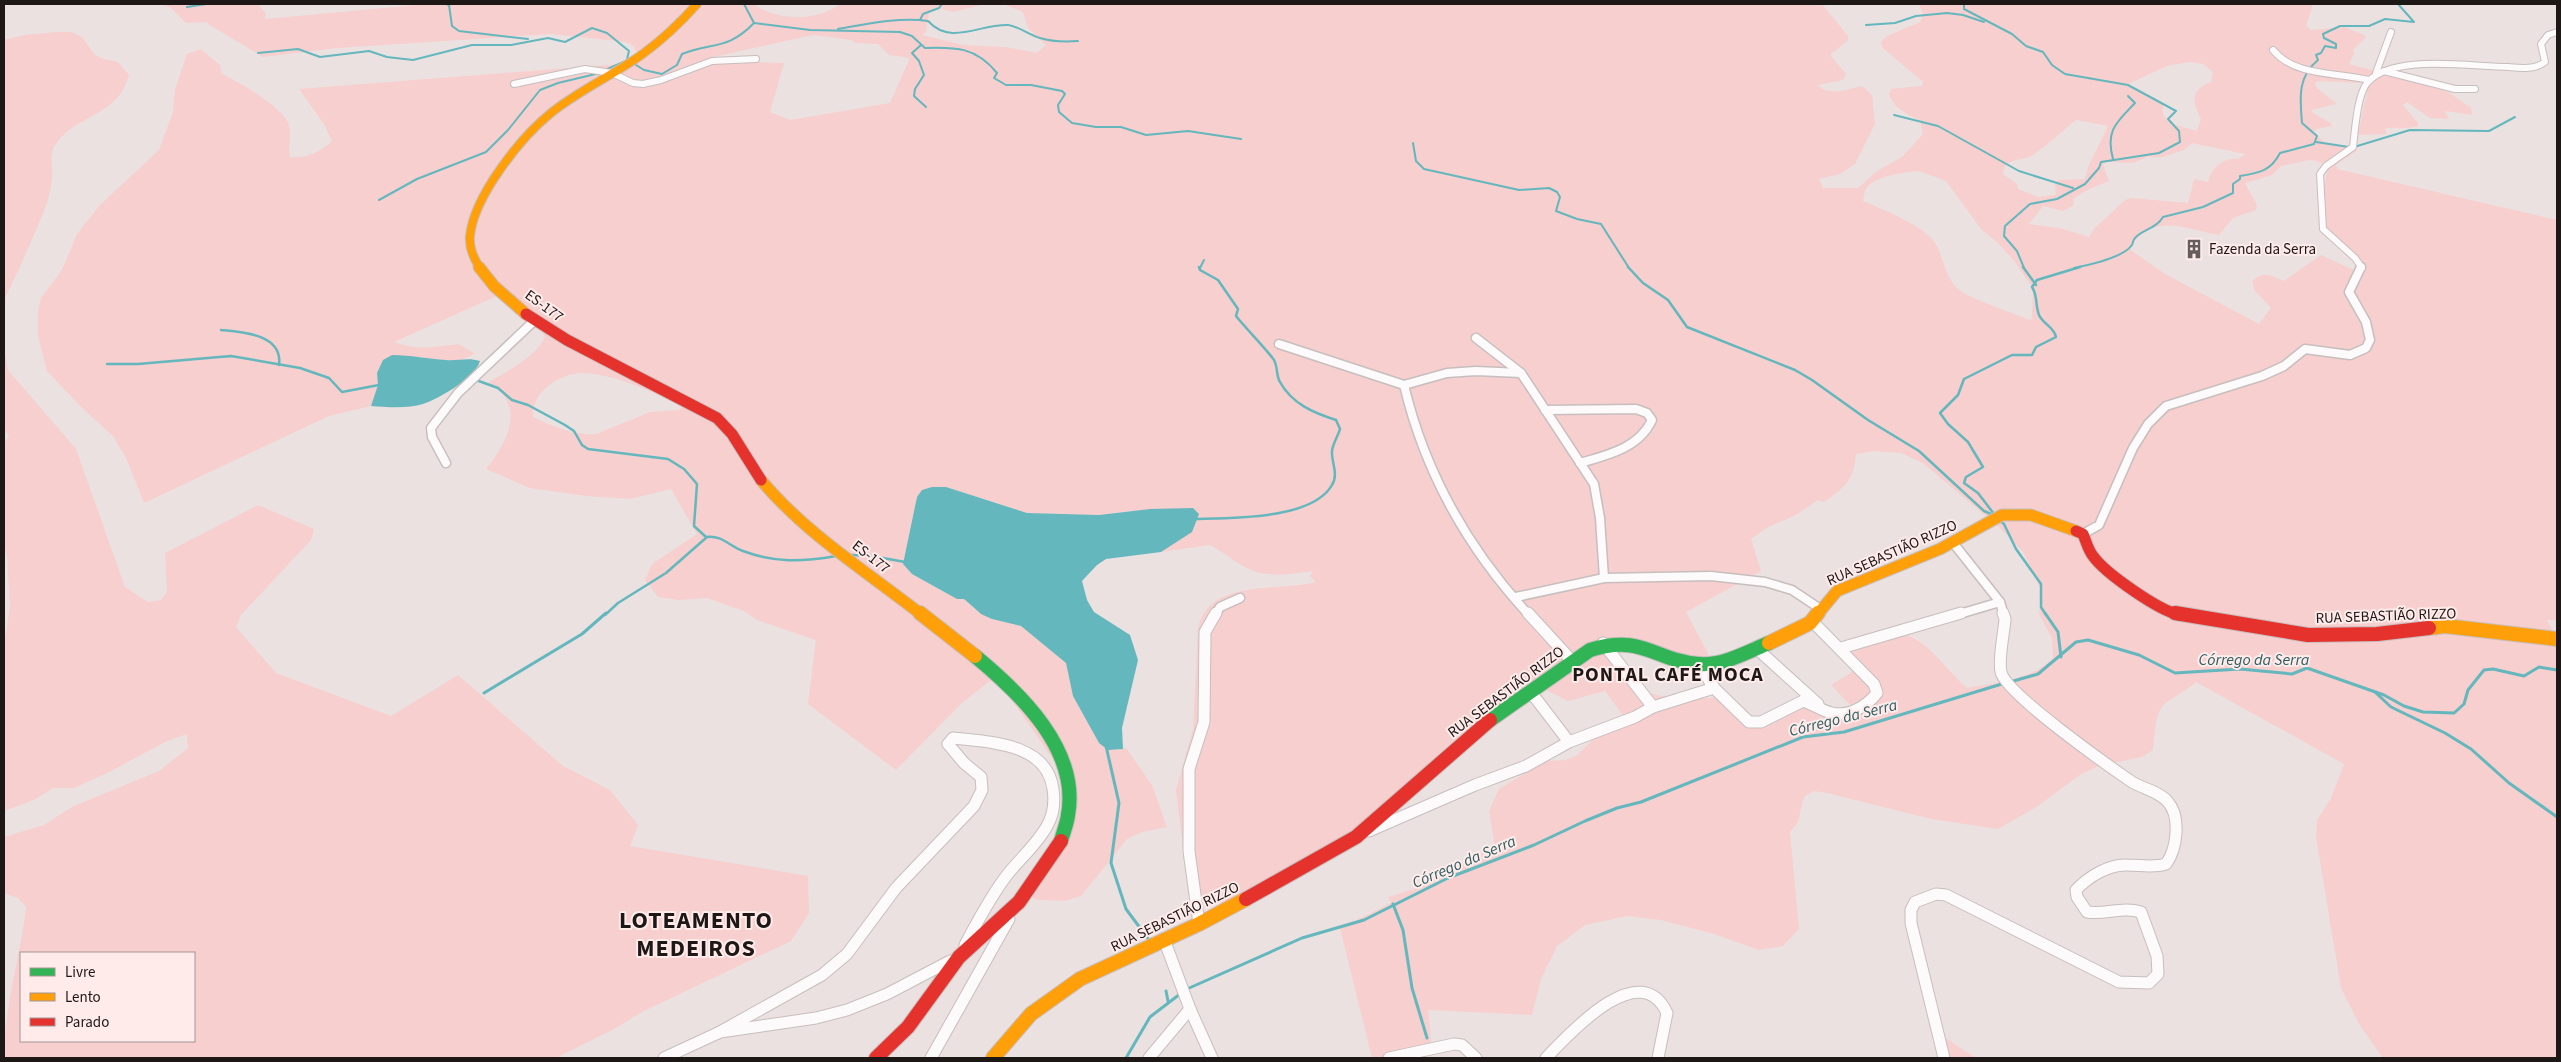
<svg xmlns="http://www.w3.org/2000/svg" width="2561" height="1062" font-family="'Source Sans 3',sans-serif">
<rect width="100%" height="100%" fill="#ece1e1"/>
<g fill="#f6cfce" fill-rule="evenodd">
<path d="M 162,4 L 258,4 L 266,14 L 265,19 L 427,4 L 753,4 C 777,21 817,22 840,4 L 985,4 L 953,12 L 936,7 L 929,13 L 926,31 L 922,35 L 963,45 L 1006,47 L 1037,53 L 1046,45 L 1028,28 L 1023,12 L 1003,4 L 1822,4 L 1848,36 L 1848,40 L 1830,55 L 1846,74 L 1843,80 L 1818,85 C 1828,97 1848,89 1862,86 L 1872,95 L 1875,124 L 1855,164 L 1840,174 L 1819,179 L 1823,188 L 1858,188 L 1877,171 L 1902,157 L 1923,134 L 1920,120 C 1908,115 1893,108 1889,94 L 1891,89 L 1922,86 L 1923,82 L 1883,48 L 1881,42 L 1887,36 L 1920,22 L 1923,14 L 1919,4 L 2313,4 L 2306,26 L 2311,30 L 2344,27 L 2364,35 L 2366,37 L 2353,50 L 2354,54 L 2349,64 L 2375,71 L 2365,83 L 2318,81 L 2315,83 L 2317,88 L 2337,104 L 2311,110 L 2313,113 L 2331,123 L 2332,126 L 2316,129 L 2314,132 L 2324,142 L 2358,150 L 2336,165 L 2337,169 L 2557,220 L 2557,620 L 2547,620 L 2557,639 L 2557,1058 L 2383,1058 L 2359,1024 L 2341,988 L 2316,837 L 2317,820 L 2331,798 L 2344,764 L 2196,682 C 2187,690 2177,695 2167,702 C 2154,711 2155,736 2153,750 L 2142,757 L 2099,766 L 2081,774 L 2038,806 L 1998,829 L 1931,819 L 1827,793 L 1814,791 L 1804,797 L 1798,822 L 1790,832 L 1799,929 L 1783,946 L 1759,950 L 1714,934 L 1661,920 L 1627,916 L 1585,925 L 1557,946 L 1541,979 L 1532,1015 L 1428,1010 L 1432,1049 L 1396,1058 L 1372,1058 L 1340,928 L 1391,903 L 1388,897 L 1427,885 L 1430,879 L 1495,847 L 1489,811 L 1499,789 L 1546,761 L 1565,760 L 1576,756 L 1597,736 L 1627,721 L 1605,691 L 1568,701 L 1528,681 L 1473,723 L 1348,836 L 1223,905 L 1213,897 L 1190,904 L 1176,790 L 1193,729 L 1198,629 C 1207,578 1279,592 1316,582 L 1310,576 L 1313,571 C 1290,574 1265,579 1243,566 C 1232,560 1222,551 1210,545 L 1161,552 L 1192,531 L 1130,511 L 1099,515 L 1027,513 L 946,487 L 917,497 L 903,564 L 912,574 L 957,599 L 964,599 L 974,609 L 992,619 L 1021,626 L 1066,663 L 1073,696 L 1099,743 L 1117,750 L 1126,748 L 1152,785 L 1167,827 L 1142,832 L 1127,839 L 1081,896 L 1064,901 L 1039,900 L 1027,896 L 1067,814 L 1057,765 L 1009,696 L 991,680 L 962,703 L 896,770 L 808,704 L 816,640 L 757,620 L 744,611 L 707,598 L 679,600 L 658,597 L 645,580 L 652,564 L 697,534 L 671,489 L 630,499 L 586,496 L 530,488 L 486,469 C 507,443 528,404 488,383 C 507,371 535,358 545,337 L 538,326 L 499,295 L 394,342 C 416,351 436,347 458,344 L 474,353 C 456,372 408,347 383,360 L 377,373 L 378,385 L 371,406 L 329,416 L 144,503 L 127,460 L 113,436 L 82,408 L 47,371 L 38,336 L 38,310 L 41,298 L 62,270 L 77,234 L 100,205 L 159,150 L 173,112 L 175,89 L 187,54 L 201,49 L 220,65 L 222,74 C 239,82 281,106 288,123 C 293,135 287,146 290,157 C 306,159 320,152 332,141 L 324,124 L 299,89 L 621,64 L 636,54 C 636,46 633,45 626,42 L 551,34 L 337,48 L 263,57 L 208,24 L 208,22 L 186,23 L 171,8 ZM 813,35 L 851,40 L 856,43 L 878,44 L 889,55 L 910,58 L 890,103 L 790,120 L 770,112 L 784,63 L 709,61 L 713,57 ZM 2190,62 L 2203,64 L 2213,72 L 2211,82 C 2190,90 2192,101 2201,119 L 2197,131 L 2175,125 L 2163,115 L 2163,103 L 2128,84 L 2167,66 ZM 2076,120 L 2108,126 L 2088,167 L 2085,179 L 2058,180 L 2055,185 L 2056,195 L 2038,197 L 2018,189 L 2017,184 L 2003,174 C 2004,157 2021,162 2033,155 C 2048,145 2062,131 2076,120 ZM 2192,143 L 2245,154 L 2239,159 C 2223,157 2212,167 2208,182 L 2194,179 L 2188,203 L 2131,198 L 2125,200 L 2094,229 L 2089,237 L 2059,228 L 2029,224 L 2043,206 L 2063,211 L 2073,206 L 2074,198 L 2089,189 L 2109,181 L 2103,165 L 2106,162 L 2133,163 L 2147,157 L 2163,157 L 2184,150 ZM 2309,160 L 2317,161 L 2328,167 L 2323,192 L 2327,228 L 2364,267 L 2360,273 L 2321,255 L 2284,281 C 2270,275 2264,271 2252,281 L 2255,291 L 2271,308 L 2259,324 L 2165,274 L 2132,251 L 2130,247 C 2154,211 2187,230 2219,235 L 2233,218 L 2256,210 L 2257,205 L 2245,183 L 2272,175 L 2281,166 ZM 1919,171 L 1946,181 L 1981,229 L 1999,244 L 2015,262 L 2033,289 L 2032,318 L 2030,320 C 2015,314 1969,298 1959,290 C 1946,279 1944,261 1937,246 C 1928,227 1882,209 1863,201 C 1864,197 1864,192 1866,189 C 1873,176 1906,172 1919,171 ZM 579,373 C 615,373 651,392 684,406 L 679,410 L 650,412 L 596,434 C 575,436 552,426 533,417 C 532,392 556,376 579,373 ZM 1873,451 L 1901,453 L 1923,463 L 2001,529 L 2023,552 L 2042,592 L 2039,614 L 2052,638 L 2053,658 C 2032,680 1995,683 1967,688 C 1950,674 1929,642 1908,636 C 1898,633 1867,644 1855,646 C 1851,654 1853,662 1857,669 L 1831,685 L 1851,706 L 1828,716 L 1797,699 L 1758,719 L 1747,720 L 1720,697 C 1692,700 1646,700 1623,679 C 1616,673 1611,662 1606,654 L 1615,644 L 1712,661 L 1686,612 L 1761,571 L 1751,539 L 1768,527 L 1796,515 L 1818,500 L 1824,502 C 1845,487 1854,480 1856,454 Z"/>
<path d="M 57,32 L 72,32 L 82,37 C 98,58 90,56 118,62 L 129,75 C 117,118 77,113 56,144 C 48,155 53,164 52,176 C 52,184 49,195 47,203 C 34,236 20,268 4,300 L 4,40 L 25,35 Z"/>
<path d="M 2388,74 L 2448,92 L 2471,108 L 2472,115 L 2446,111 L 2445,112 L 2449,119 L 2430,118 L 2407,102 L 2403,105 L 2418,123 L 2418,126 C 2407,130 2396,126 2385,129 L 2387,134 L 2358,135 L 2369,84 L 2375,78 Z"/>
<path d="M 4,350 L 8,370 L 76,449 L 125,587 L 148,602 L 161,600 L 167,592 L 165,553 L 258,505 L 314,529 L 311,540 L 241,615 L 236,627 L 276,673 L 391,716 L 458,675 L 563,766 L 610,790 L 638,825 L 630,846 L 808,876 L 809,913 L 791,941 L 642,1012 L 614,1029 L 556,1058 L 4,1058 C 4,1007 20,958 26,907 L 18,898 L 4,893 L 4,837 L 44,825 L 72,807 L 159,771 L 188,748 L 187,734 L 167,741 L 109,772 L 74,788 L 53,788 L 34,800 L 4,811 L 4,645 L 10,606 L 7,557 L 4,544 L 4,442 L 9,436 L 4,429 ZM 21,953 L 194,953 L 194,1041 L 21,1041 Z"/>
<polygon points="1944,1037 1976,1058 1942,1058"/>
</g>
<g fill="#63b7bd">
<path d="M 392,355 C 411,355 428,359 446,360 C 459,361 468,357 480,361 C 475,378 440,398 423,404 C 408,409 385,407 371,406 L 378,385 L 377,373 L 383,360 Z"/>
<polygon points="932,487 946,487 1027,513 1099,515 1150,509 1193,508 1199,514 1192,532 1161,552 1106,559 1097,565 1082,581 1087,600 1094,612 1130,635 1138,660 1122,728 1123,749 1108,750 1099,743 1073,696 1066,663 1021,626 992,619 981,614 964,599 957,599 912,574 903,564 917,497 922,490"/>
</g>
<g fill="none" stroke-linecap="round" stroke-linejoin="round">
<g stroke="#63b7bd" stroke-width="2">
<polyline points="446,4 449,5 452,26 459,31 528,39"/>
<polyline points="744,4 754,23"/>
<polyline points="1964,4 1964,9 2012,34 2026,46 2043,52 2052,65 2065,74 2128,85 2176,111 2168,119 2179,131 2180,142 2159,153 2101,162 2099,168 2085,184 2057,199 2030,204 2005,226 2004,236 2017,251 2024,268"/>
<polyline points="187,7 206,4"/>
<polyline points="920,20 923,14 939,8 942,4"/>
<path d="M 754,23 L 810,30 L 900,32 L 912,36 L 925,48 C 956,47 976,47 997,73 L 994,78 L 1006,85 L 1031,85 L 1062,91 L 1065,94 L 1058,105 L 1059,112 L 1072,123 L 1096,127 L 1121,127 L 1146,135 L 1188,131 L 1241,139"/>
<polyline points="1866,25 1895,23 1916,16 1947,13 1963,15 1984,22"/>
<path d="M 838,29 C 868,24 898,17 928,21 C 951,46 979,24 1008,25 C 1018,26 1029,35 1040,38 C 1053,42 1065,42 1078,41"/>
<polyline points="921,45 912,53 919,61 924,75 915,89 914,96 926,107"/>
<polyline points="258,53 298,49 320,57 369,51 387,57 413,60 472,45 511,45 548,38 565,42 592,28 607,33 629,51 627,59"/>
<path d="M 605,70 L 628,60 L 644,70 L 662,74 L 677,65 L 682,54 C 713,42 728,50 754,23"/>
<polyline points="1894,115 1938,126 2019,171 2073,188"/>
<polyline points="2316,142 2349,147"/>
<polyline points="1413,143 1416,161 1424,169 1519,190 1549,188 1557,192 1560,197 1556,211 1577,219 1601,224 1629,268"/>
<polyline points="2354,147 2410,130 2489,131 2515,117"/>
<path d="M 2113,159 C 2105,130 2117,122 2135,103 L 2128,96"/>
<polyline points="379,200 417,179 486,152 508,130 540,90 558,83 600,73"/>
<polyline points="1200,268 1204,260"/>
<path d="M 2074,268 C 2089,265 2123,258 2132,245 C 2133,243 2133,240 2135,238 C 2143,229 2156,229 2163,217 L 2203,207 L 2233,193 L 2233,184 L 2240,179 L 2240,176 C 2259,173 2271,171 2280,153 L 2314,144 L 2317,136 L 2302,123 C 2300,99 2297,77 2318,60 L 2316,55 L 2321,53 L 2325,46 L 2336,48 L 2336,44 L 2324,38 L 2323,34 L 2340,26 L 2369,26 L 2385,19 L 2414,22 L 2398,4"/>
</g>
<g stroke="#63b7bd" stroke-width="2.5">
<polyline points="1628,267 1643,283 1668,300 1687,327 1795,370 1812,380 1868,420 1919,451 1984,511 1993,515"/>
<polyline points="2023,267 2036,285"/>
<path d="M 221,330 C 242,332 283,334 279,365"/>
<polyline points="107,364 138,364 231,356 300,368 329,378 342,392 379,385"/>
<polyline points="476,380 498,388 512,400 528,405 565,425 574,431 582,445 588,449 668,459 684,469 697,484 694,526 706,537"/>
<path d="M 1994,514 L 1978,493 L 1964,483 L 1966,477 L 1983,467 L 1968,442 L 1948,424 L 1940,413 L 1958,395 L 1964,379 L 2012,355 L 2032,355 L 2036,347 L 2056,337 C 2054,327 2043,324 2039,315 C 2035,305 2038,296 2032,287 L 2037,280 L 2080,267"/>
<path d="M 1194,519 C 1230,518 1312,520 1332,485 C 1339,474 1331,462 1332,451 C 1333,443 1338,436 1340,429 L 1336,420 C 1314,413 1292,404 1280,382 C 1276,376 1278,367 1274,360 C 1263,345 1248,331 1236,316 L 1238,309 L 1218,280 L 1200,270 L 1199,267"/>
<polyline points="1999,520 2004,524 2016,549 2041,584 2041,607 2046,615"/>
<polyline points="851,555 872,556 905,562"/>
<path d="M 605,615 L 618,603 L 666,573 L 707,537 C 722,535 729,546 743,551 C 775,563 802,562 836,556"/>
</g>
<g stroke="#63b7bd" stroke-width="3">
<polyline points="2045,613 2058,632 2061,657"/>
<polyline points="2010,682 2038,674 2076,642 2088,640 2139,655 2175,673 2240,669 2292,674 2307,668 2384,695 2404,706 2423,712 2454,713 2464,704 2468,690 2484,670 2493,669 2524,676 2539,667 2557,670"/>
<polyline points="484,693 582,634 606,613"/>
<polyline points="2376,693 2391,707 2445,733 2471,749 2509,783 2557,817"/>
<polyline points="1106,746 1119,803 1111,863 1126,909 1149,940"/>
<polyline points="1393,904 1403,930 1412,988 1427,1038"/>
<polyline points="1187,989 1302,938 1364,920 1448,878 1534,845 1585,821 1617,808 1641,802 1803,737 1844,732 2005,683"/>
<polyline points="1166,991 1168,1001"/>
<polyline points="1126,1058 1150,1017 1180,994"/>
</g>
<defs>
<g id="street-far2">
<path d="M 2273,50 C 2295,77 2338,72 2369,80"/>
<polyline points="2384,71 2455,89 2475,89"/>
<polyline points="2376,73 2391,32"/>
<polyline points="514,84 585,69 612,73 633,83 643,84 661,80 712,61 756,59"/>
<path d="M 2362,268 L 2355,258 L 2323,229 L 2320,174 L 2326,166 L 2353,147 C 2355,131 2357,96 2367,83 C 2392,53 2472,67 2508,67 C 2520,68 2535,70 2545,62 L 2541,44 L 2548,35 L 2557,32"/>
</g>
<g id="street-far1">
<polyline points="1476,338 1521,373 1594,484 1600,518 1604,578"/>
<polyline points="1279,344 1404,385 1447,373 1476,371 1521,373"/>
<path d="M 1404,385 C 1425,473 1468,549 1529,615"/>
<path d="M 1545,410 L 1636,409 L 1647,413 L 1652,420 C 1639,448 1608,455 1580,463"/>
<polyline points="446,463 432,437 431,428 458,393 535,320"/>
<polyline points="2083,534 2099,525 2133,448 2148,424 2166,406 2262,376 2284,366 2305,349 2350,355 2366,348 2370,340 2366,322 2349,292 2361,267"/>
<polyline points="1954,544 2000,602 2004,615"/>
<polyline points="1516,597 1604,578 1711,576 1765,582 1792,590 1822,610"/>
<polyline points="1215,615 1220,607 1240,598"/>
<polyline points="1956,615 2000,602"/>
</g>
<g id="street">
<polyline points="1528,613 1572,661"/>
<polyline points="1603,643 1653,707"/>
<polyline points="1755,647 1818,704"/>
<polyline points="1841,648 1961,613"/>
<path d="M 1699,664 L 1714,688 L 1749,722 L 1761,722 L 1803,701 C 1813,704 1822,711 1832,713 C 1849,717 1867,706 1877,693 L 1874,684 L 1812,621"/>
<polyline points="1530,691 1569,742"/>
<polyline points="1369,831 1475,785 1526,766 1569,742 1635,717 1653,707 1714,688"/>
<polyline points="1199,924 1189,851 1189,769 1204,722 1205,632 1216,613"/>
<polyline points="1190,1009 1212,1058"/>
<path d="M 718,1033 L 822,975 L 847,954 L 896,888 L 974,806 L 982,790 L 981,777 L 964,763 L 948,744 L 953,738 C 989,742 1047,743 1053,789 C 1055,802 1054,814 1047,826 C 1036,846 1017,861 1004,879 C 989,900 977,922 965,945"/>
<polyline points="664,1058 720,1032 816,1018 847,1010 887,994 950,961"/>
<polyline points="931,1058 1009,919"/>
<polyline points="1149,1058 1190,1009 1165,942"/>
<polyline points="1389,1058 1454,1044 1462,1045 1476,1058"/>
<path d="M 1546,1058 C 1569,1034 1640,955 1667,1013 L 1658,1058"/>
<path d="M 1944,1058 L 1911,923 L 1911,910 L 1915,902 L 1936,894 L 1946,895 L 2119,982 L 2149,983 L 2158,974 L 2157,956 L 2141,912 C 2122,906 2106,915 2087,912 L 2077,897 L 2076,890 C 2088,877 2109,864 2127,865 C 2141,865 2153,868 2166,864 C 2177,849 2181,817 2168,802 C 2160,792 2144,789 2132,782 C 2110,767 2005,693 2001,672 C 1998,659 2004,633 2005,619 L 2003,613"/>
</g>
<g id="fast">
<path d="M 975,656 C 1020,693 1080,750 1068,815 C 1067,824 1063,833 1061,841"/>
<path d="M 1490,720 L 1590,650 C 1644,634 1652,660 1699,664 C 1723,666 1747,652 1769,643"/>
</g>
<path id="slow-far2" d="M 480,268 C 474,259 469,247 470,236 C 474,196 521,137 551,113 C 579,90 614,75 644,53 C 663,39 681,22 697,4"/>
<g id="slow-far1">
<polyline points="479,267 494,286 526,314"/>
<path d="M 761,480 C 805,533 867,572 922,615"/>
<polyline points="1817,615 1837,591 1940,549 2002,515 2031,515 2076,531"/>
</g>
<g id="slow">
<polyline points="920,613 975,656"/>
<polyline points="2429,628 2445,626 2557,639"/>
<polyline points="1769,643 1810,623 1818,613"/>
<polyline points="993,1058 1031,1014 1080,979 1199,924 1246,899"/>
</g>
<g id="jam-far1">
<polyline points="526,314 567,340 717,418 732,434 761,480"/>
<path d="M 2076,531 L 2083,534 C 2086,541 2088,550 2093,556 C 2105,573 2159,611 2180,615"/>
</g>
<g id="jam">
<polyline points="2175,613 2308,635 2377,634 2429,628"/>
<polyline points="1246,899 1356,837 1490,720"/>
<polyline points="876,1058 908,1027 959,957 1019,902 1061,841"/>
</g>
</defs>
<use href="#street-far2" stroke="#c7bebe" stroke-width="8"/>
<use href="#street-far1" stroke="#c7bebe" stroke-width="11"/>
<use href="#street" stroke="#c7bebe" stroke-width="13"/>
<use href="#fast" stroke="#c7bebe" stroke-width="16"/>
<use href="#slow-far2" stroke="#c7bebe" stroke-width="10"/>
<use href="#slow-far1" stroke="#c7bebe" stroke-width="13"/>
<use href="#slow" stroke="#c7bebe" stroke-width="16"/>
<use href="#jam-far1" stroke="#c7bebe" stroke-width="13"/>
<use href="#jam" stroke="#c7bebe" stroke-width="16"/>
<use href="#street-far2" stroke="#fcfafa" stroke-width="6"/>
<use href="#street-far1" stroke="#fcfafa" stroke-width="8"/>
<use href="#street" stroke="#fcfafa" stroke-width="11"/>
<use href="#fast" stroke="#30b455" stroke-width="14"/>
<use href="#slow-far2" stroke="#ff9f0a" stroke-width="8"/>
<use href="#slow-far1" stroke="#ff9f0a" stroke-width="11"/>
<use href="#slow" stroke="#ff9f0a" stroke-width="14"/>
<use href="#jam-far1" stroke="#e5322d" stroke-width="11"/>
<use href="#jam" stroke="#e5322d" stroke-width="14"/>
</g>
<defs>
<symbol id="building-bare" viewBox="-9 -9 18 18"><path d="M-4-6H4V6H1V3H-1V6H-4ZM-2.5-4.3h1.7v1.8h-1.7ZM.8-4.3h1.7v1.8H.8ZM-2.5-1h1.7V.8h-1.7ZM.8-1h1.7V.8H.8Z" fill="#655e5d" stroke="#feebea" stroke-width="2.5" paint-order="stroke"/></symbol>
</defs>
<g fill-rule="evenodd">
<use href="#building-bare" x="2180" y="235" width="28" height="28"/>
</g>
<g text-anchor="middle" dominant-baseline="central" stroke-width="4" stroke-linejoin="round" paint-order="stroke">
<g font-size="15" fill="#1d1716" stroke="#feebea" text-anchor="start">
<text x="2209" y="249">Fazenda da Serra</text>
</g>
<g font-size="15" fill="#1d1716" stroke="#feebea">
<text transform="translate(544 306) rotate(36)">ES-177</text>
<text transform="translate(1892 553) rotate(-24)">RUA SEBASTIÃO RIZZO</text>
<text transform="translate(871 557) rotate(38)">ES-177</text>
<text transform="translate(2386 616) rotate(-2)">RUA SEBASTIÃO RIZZO</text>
<text transform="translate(1506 692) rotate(-37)">RUA SEBASTIÃO RIZZO</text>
<text transform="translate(1175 917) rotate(-26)">RUA SEBASTIÃO RIZZO</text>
</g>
<g font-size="16" font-style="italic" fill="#2c5e61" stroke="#feebea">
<text x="2254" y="660">Córrego da Serra</text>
<text transform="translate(1843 718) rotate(-14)">Córrego da Serra</text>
<text transform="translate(1464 862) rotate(-23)">Córrego da Serra</text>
</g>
<g font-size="20" font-weight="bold" letter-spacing="1" fill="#1d1716" stroke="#feebea">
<text x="1668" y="675">PONTAL CAFÉ MOCA</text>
</g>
<g font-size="24" font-weight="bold" letter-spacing="1" fill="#1d1716" stroke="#feebea">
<text x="696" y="920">LOTEAMENTO<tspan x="696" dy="28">MEDEIROS</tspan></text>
</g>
</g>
<rect width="2561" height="1062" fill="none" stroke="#1d1716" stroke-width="10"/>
<rect x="20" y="952" width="175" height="90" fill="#feebea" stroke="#a49695"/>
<rect x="30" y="968" width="25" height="8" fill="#30b455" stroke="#a49695"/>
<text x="65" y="977" font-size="15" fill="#1d1716">Livre</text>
<rect x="30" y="993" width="25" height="8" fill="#ff9f0a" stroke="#a49695"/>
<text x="65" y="1002" font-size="15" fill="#1d1716">Lento</text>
<rect x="30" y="1018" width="25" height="8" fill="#e5322d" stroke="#a49695"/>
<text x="65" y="1027" font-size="15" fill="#1d1716">Parado</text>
</svg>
